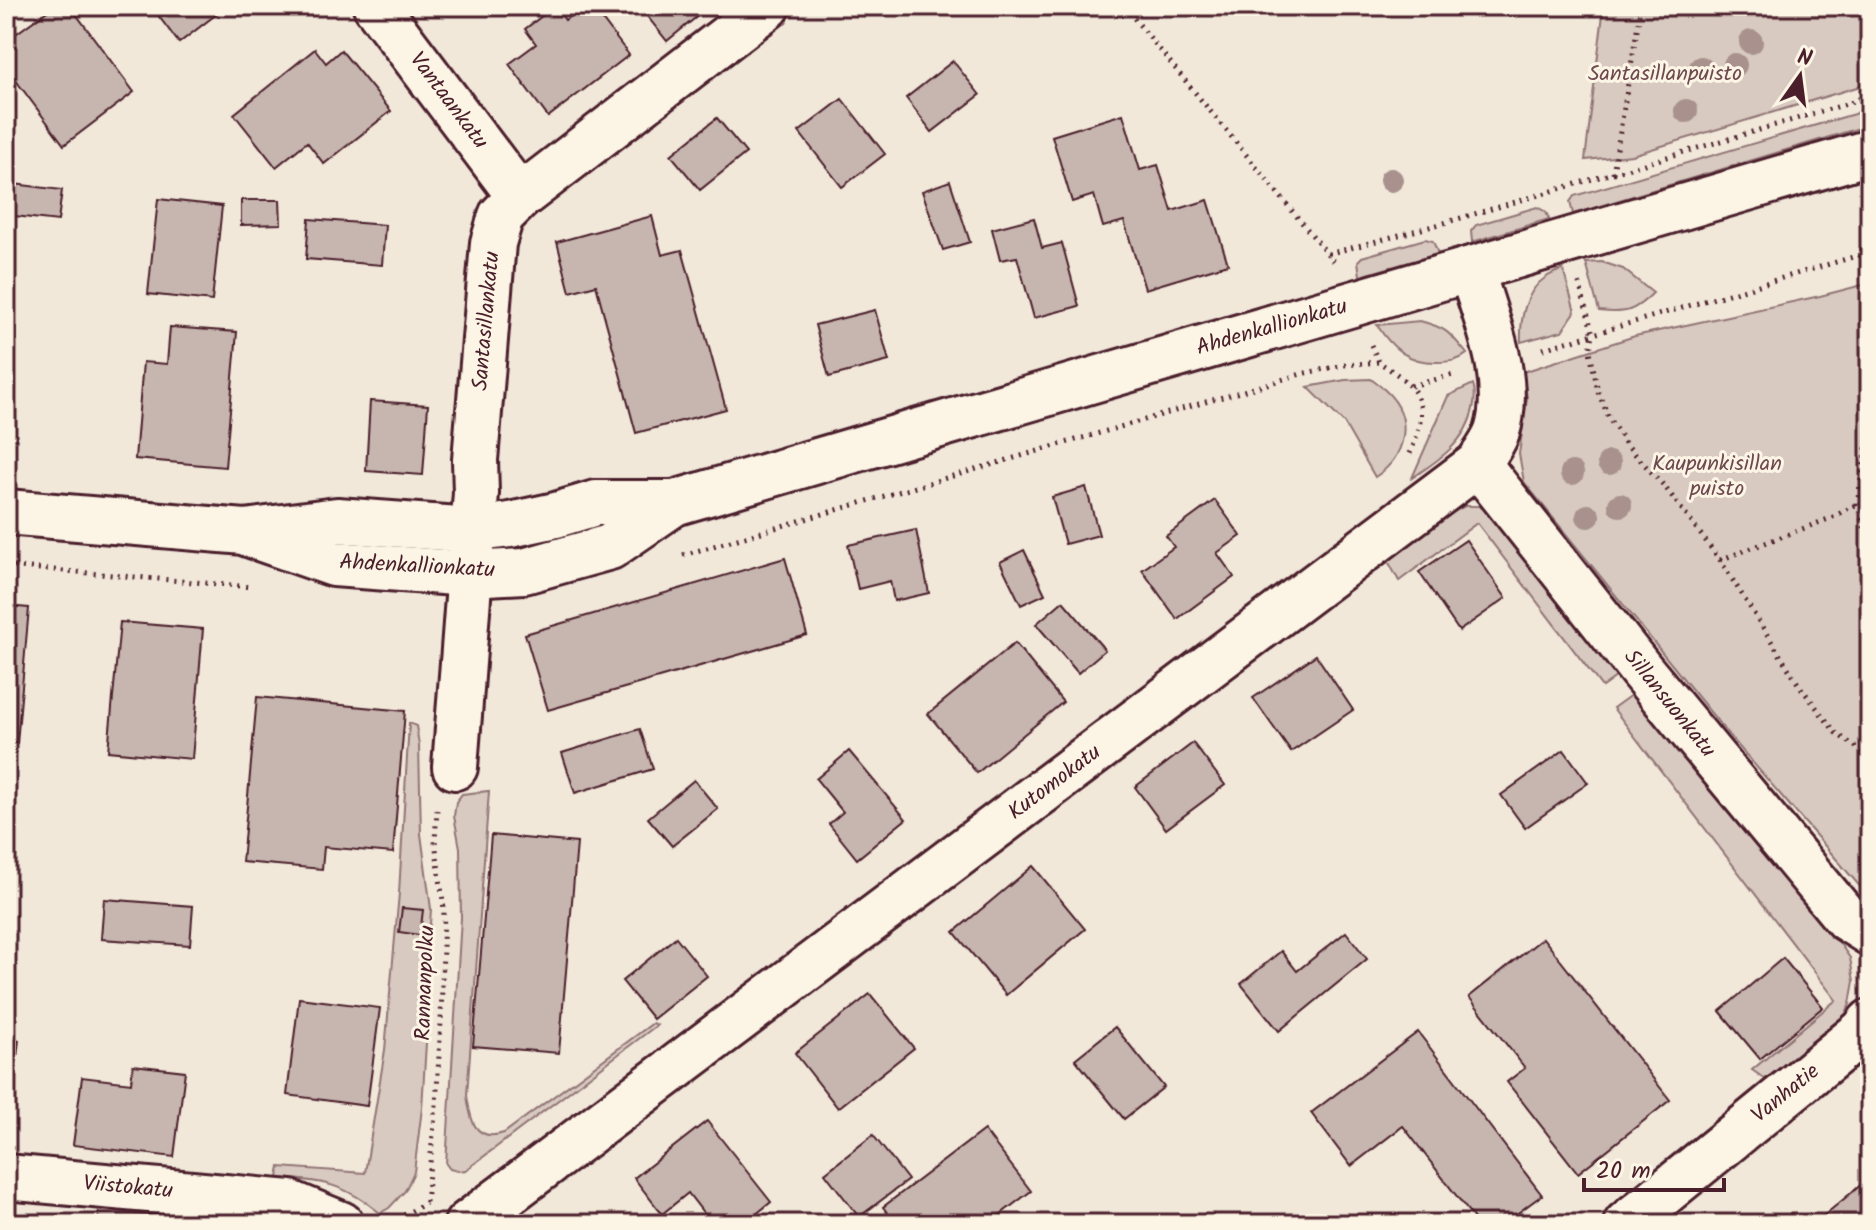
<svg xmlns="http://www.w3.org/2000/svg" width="1876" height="1230" font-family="Kalam,sans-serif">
<rect width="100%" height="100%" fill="#f1e8da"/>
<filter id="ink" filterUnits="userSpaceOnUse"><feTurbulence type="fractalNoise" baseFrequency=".0125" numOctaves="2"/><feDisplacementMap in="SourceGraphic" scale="16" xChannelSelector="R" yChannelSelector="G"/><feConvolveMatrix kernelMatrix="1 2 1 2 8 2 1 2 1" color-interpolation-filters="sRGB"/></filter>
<g filter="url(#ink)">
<g fill="#d8cac0" stroke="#917476" stroke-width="2">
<polygon points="1604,6 1870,6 1870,78 1857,87 1632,155 1585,160"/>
<polygon points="1870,107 1870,124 1866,126 1573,214 1570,202 1574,196 1854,114"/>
<polygon points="1537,207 1546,212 1549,219 1472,242 1471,231 1476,225"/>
<polygon points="1425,239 1433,241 1438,254 1360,276 1358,261 1362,257"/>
<path d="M 1602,262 L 1623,269 L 1653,293 C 1634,312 1625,314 1599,311 L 1586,263 Z"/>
<path d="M 1563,269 L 1575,312 L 1562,331 L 1521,342 C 1520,320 1525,291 1545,278 C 1550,274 1557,272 1563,269 Z"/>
<polygon points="1870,283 1870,898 1728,734 1524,482 1519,454 1527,398 1523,372 1635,336 1820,296"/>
<path d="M 1420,321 C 1447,328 1450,333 1467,354 C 1458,361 1449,362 1438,362 C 1409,363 1392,349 1377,325 Z"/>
<path d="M 1371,379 C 1376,383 1382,387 1386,391 C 1415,418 1406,457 1375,477 L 1344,423 L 1308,387 L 1345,380 Z"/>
<path d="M 1473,384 C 1476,392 1475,400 1473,409 C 1466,442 1439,460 1412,478 L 1448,396 Z"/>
<polygon points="1465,506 1478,506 1490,511 1620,674 1602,687 1477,523 1399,581 1388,561 1453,512"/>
<polygon points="1635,692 1836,938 1850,958 1854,981 1850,1004 1843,1020 1765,1079 1752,1070 1836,1000 1613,708"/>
<path d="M 409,723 L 416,726 L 419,745 L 421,834 L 431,909 L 425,1000 L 427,1027 L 422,1108 L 414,1172 L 405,1191 L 389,1208 L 380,1213 C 343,1183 323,1181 278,1178 L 280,1167 L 365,1173 L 385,1050 L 399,893 Z"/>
<path d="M 489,791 L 467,1095 C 470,1118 474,1143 504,1133 L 653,1023 L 657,1025 L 466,1170 L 458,1171 L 450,1169 L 446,1164 L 461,918 L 460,848 L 454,816 L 456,802 L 462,794 Z"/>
<polygon points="99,1211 244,1224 133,1224 98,1221"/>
</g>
<g fill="#c7b6af" stroke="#4a1f2b" stroke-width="2">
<polygon points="54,6 70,6 134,92 64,145 6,67 6,41"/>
<polygon points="151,6 227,6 179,43"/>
<polygon points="555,6 565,20 583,6 592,6 629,55 548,117 509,64 536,44 525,29"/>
<polygon points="639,6 710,6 667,41"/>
<polygon points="315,49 326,63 341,50 391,111 324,164 307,142 276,167 234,114"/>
<polygon points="953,61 980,95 932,132 906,98"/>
<polygon points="842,99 885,154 842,187 799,132"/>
<polygon points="1123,114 1140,170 1158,165 1172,211 1208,200 1228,264 1145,289 1124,221 1103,227 1094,195 1072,202 1052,136"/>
<polygon points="717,118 746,153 700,190 671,155"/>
<polygon points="950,181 970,242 943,250 922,191"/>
<polygon points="6,183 62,190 58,221 6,215"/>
<polygon points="158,199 222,206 212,301 148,294"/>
<polygon points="241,200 280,200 281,224 241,225"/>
<polygon points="652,216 662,255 682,250 726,409 636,433 596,285 570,292 557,242"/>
<polygon points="1034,218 1042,248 1062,243 1079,306 1034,318 1017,257 1000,260 992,229"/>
<polygon points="309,219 385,225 382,265 306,259"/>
<polygon points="875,310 889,361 829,377 815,325"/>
<polygon points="170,327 237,332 225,467 135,459 143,362 167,364"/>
<polygon points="370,401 428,405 423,475 366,471"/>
<polygon points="1086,487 1099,535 1065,544 1052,497"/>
<polygon points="1215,500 1241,536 1217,553 1234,577 1177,619 1142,570 1174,547 1166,536"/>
<polygon points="916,530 929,593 894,601 890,581 858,589 848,545"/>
<polygon points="1466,540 1506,598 1459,631 1419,572"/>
<polygon points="1024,550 1045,594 1021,605 1000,562"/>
<polygon points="785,558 807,635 548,710 525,634"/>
<polygon points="1063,601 1105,650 1078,673 1036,624"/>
<polygon points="6,606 29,608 17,743 6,743"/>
<polygon points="120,622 203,629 192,759 108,751"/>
<polygon points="1015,643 1063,702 977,773 928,714"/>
<polygon points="1316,655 1353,710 1291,752 1253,698"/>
<polygon points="257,697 405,711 393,853 324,847 322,869 242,862"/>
<polygon points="640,729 653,769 575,793 562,753"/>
<polygon points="1193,743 1225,785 1166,829 1135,787"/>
<polygon points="1564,750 1588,783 1525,828 1501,795"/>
<polygon points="849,751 906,819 857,859 829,824 843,812 816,779"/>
<polygon points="694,780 718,809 672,846 648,818"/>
<polygon points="491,835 577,843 559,1053 473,1046"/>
<polygon points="1033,866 1085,929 1006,995 954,932"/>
<polygon points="104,899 193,906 190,945 101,939"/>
<polygon points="402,908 423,910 420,935 399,932"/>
<polygon points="1346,932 1367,959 1279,1031 1241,984 1281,951 1297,971"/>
<polygon points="676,937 707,976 653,1019 622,981"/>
<polygon points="1543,938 1670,1100 1578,1173 1507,1082 1525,1068 1469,997"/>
<polygon points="1783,958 1823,1007 1760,1059 1720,1011"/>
<polygon points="870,994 914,1048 838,1108 795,1053"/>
<polygon points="299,998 380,1008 367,1106 287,1095"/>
<polygon points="1115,1027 1164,1087 1124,1119 1075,1059"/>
<polygon points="1418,1032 1542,1195 1503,1224 1478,1224 1403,1126 1351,1166 1311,1113"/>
<polygon points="6,1039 19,1040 11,1108 6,1107"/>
<polygon points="133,1065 185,1071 174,1157 73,1145 82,1077 131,1083"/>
<polygon points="707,1121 771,1202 744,1224 712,1224 688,1193 662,1214 634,1178"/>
<polygon points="984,1130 1031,1191 988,1224 896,1224 883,1207"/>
<polygon points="873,1135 908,1180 859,1217 825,1173"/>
<polygon points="1868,1179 1870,1182 1870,1224 1816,1224 1815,1223"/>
</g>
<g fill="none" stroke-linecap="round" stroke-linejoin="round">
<defs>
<g id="minor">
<polyline points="376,6 520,197"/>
<polyline points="1478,464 1641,670 1846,918 1870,933"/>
<polyline points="6,512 245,532 337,520 472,530 510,525 556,515 596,503 674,503 1870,152"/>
<polyline points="251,535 334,564 469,574 524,571 610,547 674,503"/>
<polyline points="455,767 476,493 475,460 493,243 501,216 520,197 768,6"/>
<polyline points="6,1177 290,1203 341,1224"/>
<path d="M 467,1224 L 1478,464 C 1485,454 1493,443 1497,432 C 1513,379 1486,320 1471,269"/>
<polyline points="1626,1224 1863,1031 1870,1022"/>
</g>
</defs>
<use href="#minor" stroke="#4a1f2b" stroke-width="50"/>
<g stroke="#4a1f2b" stroke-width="5" stroke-dasharray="2 6" stroke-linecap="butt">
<polyline points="1124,6 1335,263"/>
<polyline points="1613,173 1641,6"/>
<polyline points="1328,254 1444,223 1850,103 1870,94"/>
<polyline points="1862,255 1870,310"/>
<polyline points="1579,283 1593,334 1590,351 1598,392 1610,420 1625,443 1665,487 1720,560 1799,685 1836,733 1870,757"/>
<polyline points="1371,345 1379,362"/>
<polyline points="1543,349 1870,252"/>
<polyline points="1411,386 1457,374"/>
<polyline points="1870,424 1857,504 1870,547"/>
<path d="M 683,555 L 1301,374 L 1344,365 L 1379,362 C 1389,369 1401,376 1409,385 C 1429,405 1419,433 1409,456"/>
<polyline points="1720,560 1831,518 1857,504"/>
<polyline points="6,566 252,587"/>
<polyline points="426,1202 436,1105 441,1022 444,909 435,841 437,810"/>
<polyline points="391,1224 397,1219 426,1203"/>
</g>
<use href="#minor" stroke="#fcf5e5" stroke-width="44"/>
</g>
<g fill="#a9918e">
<circle cx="1751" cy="42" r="12"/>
<circle cx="1735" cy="65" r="12"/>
<circle cx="1701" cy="68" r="12"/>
<circle cx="1686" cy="111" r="12"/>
<circle cx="1391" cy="180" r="12"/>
<circle cx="1609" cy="463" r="12"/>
<circle cx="1572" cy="473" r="12"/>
<circle cx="1620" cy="505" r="12"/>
<circle cx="1588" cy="516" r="12"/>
</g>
</g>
<g text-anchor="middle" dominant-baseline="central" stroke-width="6" stroke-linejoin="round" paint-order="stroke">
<g font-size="22" fill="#6e4a50" stroke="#fcf5e5">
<text x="1665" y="74">Santasillanpuisto</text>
<text x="1717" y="464">Kaupunkisillan<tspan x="1717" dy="25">puisto</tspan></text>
</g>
<g font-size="22" fill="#4a1f2b" stroke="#fcf5e5">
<text transform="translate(448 101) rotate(53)">Vantaankatu</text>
<text transform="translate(487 321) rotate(-85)">Santasillankatu</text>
<text transform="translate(1272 328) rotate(-16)">Ahdenkallionkatu</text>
<text transform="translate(417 567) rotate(3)">Ahdenkallionkatu</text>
<text transform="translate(1669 704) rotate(51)">Sillansuonkatu</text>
<text transform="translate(1055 783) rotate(-37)">Kutomokatu</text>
<text transform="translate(426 983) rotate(-88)">Rannanpolku</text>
<text transform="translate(1786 1094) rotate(-39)">Vanhatie</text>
<text transform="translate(128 1188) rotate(5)">Viistokatu</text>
</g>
</g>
<rect width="1876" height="1230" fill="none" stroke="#fcf5e5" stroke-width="32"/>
<rect x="16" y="16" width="1844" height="1198" fill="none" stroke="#4a1f2b" stroke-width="3" filter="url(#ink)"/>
<g transform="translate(1800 76) rotate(14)" stroke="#fcf5e5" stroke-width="6" paint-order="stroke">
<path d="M0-6L14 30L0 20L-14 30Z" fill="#4a1f2b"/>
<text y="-12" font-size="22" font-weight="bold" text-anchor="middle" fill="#4a1f2b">N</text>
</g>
<path d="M1584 1178v12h140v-12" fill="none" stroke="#4a1f2b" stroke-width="4"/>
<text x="1596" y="1178" font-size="24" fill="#4a1f2b" stroke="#fcf5e5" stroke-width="6" paint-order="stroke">20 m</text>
</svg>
